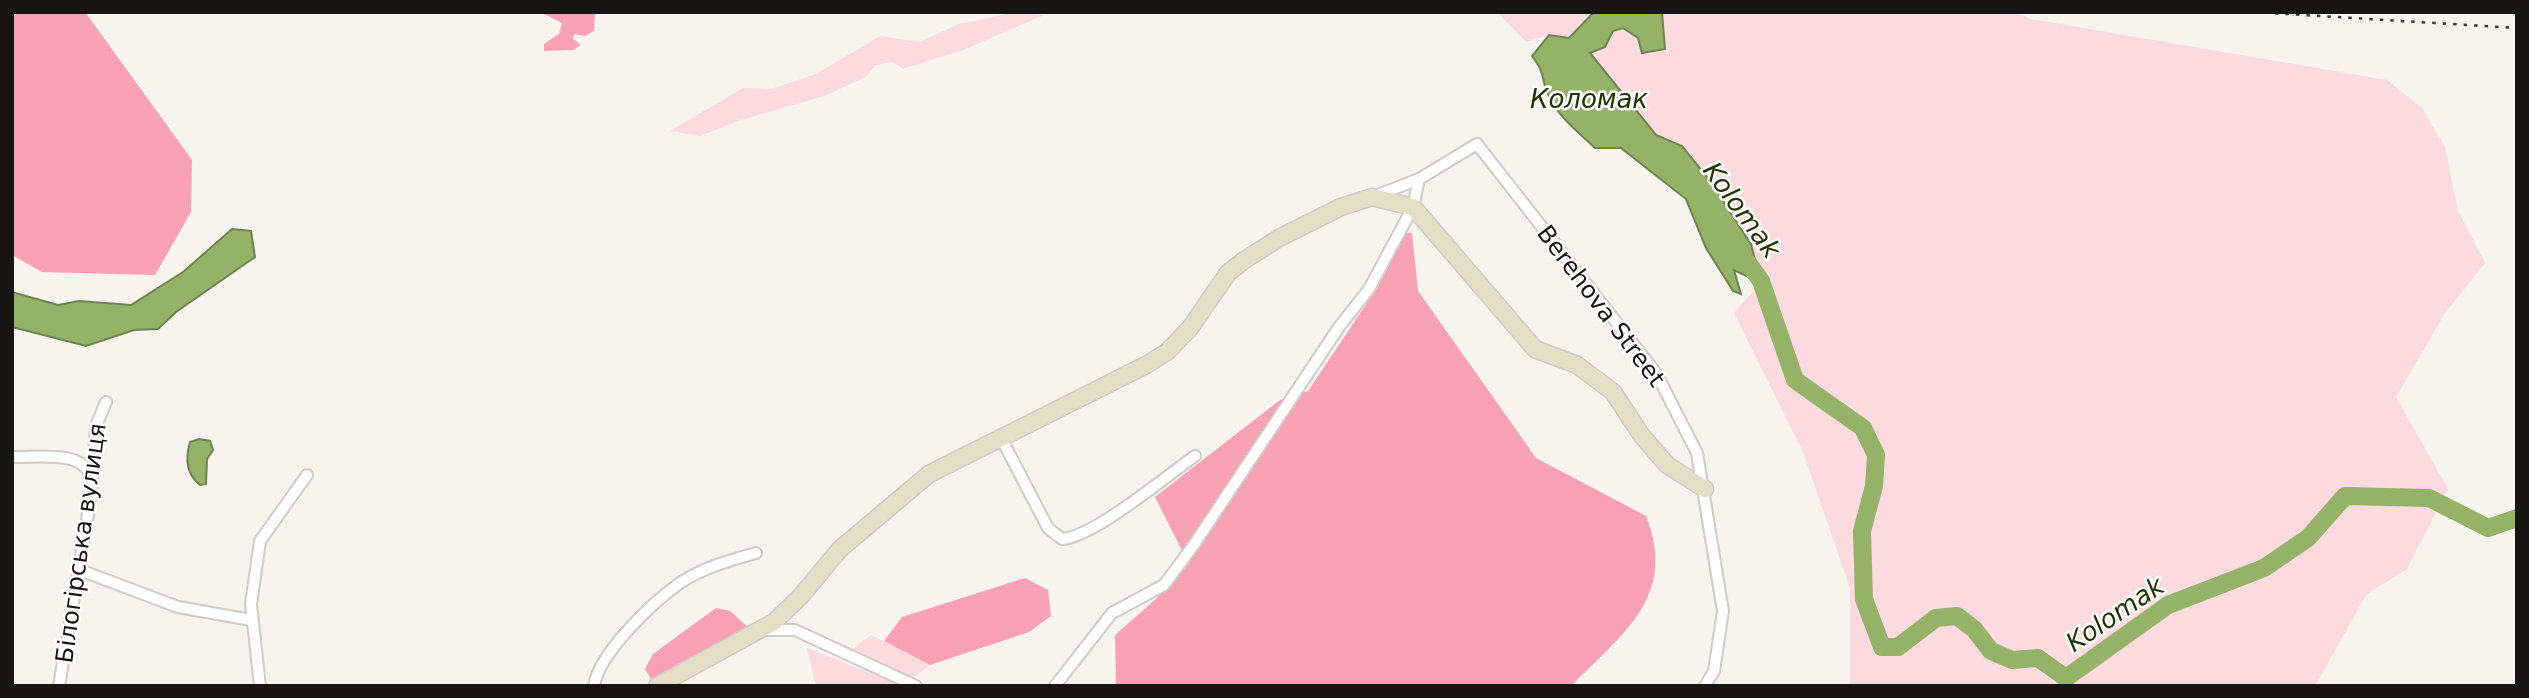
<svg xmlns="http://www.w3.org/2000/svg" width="2529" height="698" font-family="'DejaVu Sans',sans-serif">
<rect width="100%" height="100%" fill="#f7f3ee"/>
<g fill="#fdd9e0">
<polygon points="1017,12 1044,15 963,50 903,69 893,62 876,65 866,77 824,96 741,120 700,136 670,131 743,88 771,89 816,74 880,36 919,42 959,24"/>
<polygon points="1497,12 1594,12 1569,39 1549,35 1526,42"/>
<polygon points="1662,12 2017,12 2030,19 2387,80 2422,108 2445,147 2458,211 2485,263 2445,313 2396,397 2448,489 2407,569 2366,595 2315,686 1850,686 1850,588 1803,452 1734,313 1761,283 1753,250 1707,177 1682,146 1656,135 1589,52 1605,47 1613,31 1623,28 1664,49"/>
<polygon points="871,635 930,665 910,680 848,653"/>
<polygon points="807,648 903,686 816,686"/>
</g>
<g fill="#f8a1b6">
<polygon points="12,12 85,12 192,160 191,212 155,275 42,272 12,255"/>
<polygon points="540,12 595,12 594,31 585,36 574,34 573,39 581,45 573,50 544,51 544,44 559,34 562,23"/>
<path d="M 1393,233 L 1412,233 L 1418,291 L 1536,458 L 1646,516 C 1678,597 1622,634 1571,686 L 1116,686 L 1115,635 L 1155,600 L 1188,562 L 1155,497 L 1280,400 L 1308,391 L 1371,297 Z"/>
<polygon points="1025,578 1048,590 1051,616 1029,632 930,665 884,641 902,617"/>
<polygon points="716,608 730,611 750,629 652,681 645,669 653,654"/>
</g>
<g fill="#94b369" stroke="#6e844f" stroke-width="2">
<path d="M 1594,12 L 1662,12 L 1665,49 L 1642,53 L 1638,38 L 1623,28 L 1613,31 L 1605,47 L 1590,53 L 1656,135 L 1682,146 L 1707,177 L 1751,244 L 1761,283 L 1734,270 L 1741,294 L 1733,291 L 1706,248 L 1686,199 L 1621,148 L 1595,148 C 1578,132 1555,114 1547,92 C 1540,74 1546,75 1532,56 L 1549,35 L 1569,38 Z"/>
<polygon points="232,229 251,231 255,257 176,312 158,329 134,330 86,346 12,327 12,292 58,305 79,301 131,305 183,272"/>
<path d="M 199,439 L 210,441 L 213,450 L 207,459 L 206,484 L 200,485 C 186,474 185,459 190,442 Z"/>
</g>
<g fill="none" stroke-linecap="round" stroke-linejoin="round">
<polyline stroke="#94b369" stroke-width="18" points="1748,263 1761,281 1795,380 1863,428 1876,455 1874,486 1862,531 1864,599 1882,647 1898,647 1936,618 1957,616 1974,629 1991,651 2012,660 2038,658 2066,678 2168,605 2264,568 2308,538 2345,496 2429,498 2488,528 2517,518"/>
<defs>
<g id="street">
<polyline points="1373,197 1419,179 1477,144 1656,373 1697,453 1723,611 1714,671 1705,686"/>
<path d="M 1000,436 L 1048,528 L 1062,539 C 1094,537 1166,476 1195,456"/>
<path d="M 12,457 C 36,458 82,449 91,477"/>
<polyline points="80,570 178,607 251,620"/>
<polyline points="763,630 795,630 916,686"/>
<polyline points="59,686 91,496 96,426 106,402"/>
<polyline points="260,686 251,604 260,541 307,475"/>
<path d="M 594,686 C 599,653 653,602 680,583 C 702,568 731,560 756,553"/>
<polyline points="1055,686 1112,613 1164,585 1193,546 1339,327 1369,289 1413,207 1419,179"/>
</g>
<polyline id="secondary" points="657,686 774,622 801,596 839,550 929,474 1146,365 1167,352 1190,328 1228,273 1243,261 1279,238 1341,207 1372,197 1413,207 1535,349 1577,365 1613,392 1642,436 1667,465 1705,489"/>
</defs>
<use href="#street" stroke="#cfcbc7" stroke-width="14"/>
<use href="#secondary" stroke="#cfcbc7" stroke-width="19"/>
<use href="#street" stroke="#fff" stroke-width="10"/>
<use href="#secondary" stroke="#e4dec6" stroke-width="16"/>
<polyline stroke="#393735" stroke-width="2.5" stroke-dasharray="3.5 7" stroke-linecap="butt" points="2254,12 2517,28"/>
</g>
<g text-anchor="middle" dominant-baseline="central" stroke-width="5" stroke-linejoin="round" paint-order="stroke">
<g font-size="24" fill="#161513" stroke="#fff">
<text transform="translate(1601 306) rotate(53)">Berehova Street</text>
<text transform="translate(81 543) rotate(-82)">Білогірська вулиця</text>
</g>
<g font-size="26" font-style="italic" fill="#223400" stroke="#fff">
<text x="1589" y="99">Коломак</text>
<text transform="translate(1742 210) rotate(54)">Kolomak</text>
<text transform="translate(2115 614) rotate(-34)">Kolomak</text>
</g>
</g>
<rect width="2529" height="698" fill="none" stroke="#161513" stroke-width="28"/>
</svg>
